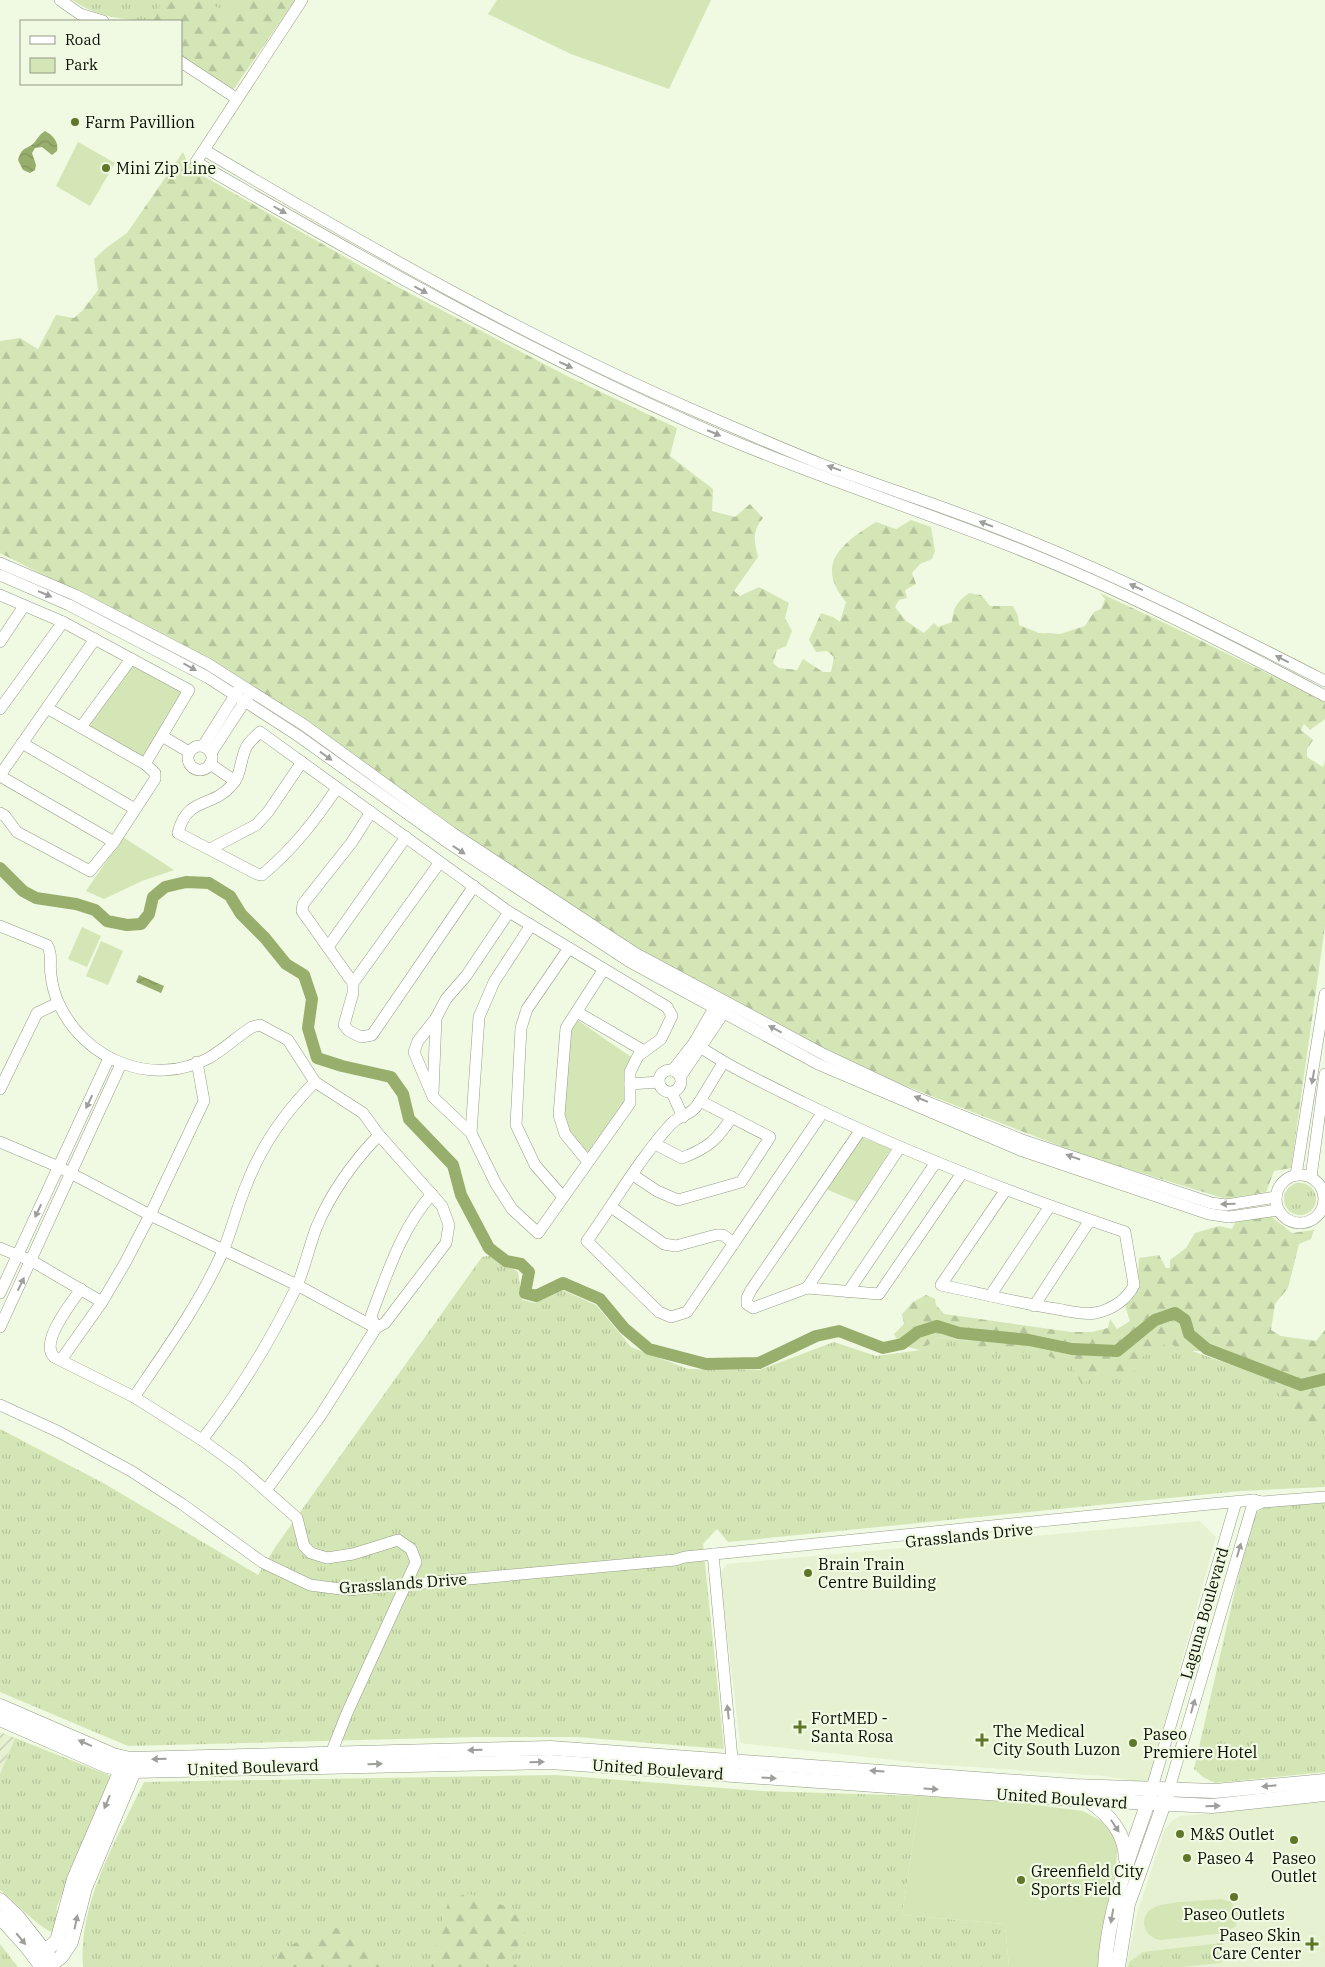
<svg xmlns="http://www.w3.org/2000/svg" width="1325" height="1967" font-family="'IBM Plex Serif',serif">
<defs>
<pattern id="industrial-furrows" width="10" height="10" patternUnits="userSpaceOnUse" patternTransform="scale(1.25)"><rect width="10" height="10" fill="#e5f1d1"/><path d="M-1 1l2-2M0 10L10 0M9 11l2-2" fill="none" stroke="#c3cdb2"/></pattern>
<pattern id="grass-tufts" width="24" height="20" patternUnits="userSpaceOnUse" patternTransform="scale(1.25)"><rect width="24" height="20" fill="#d4e6b6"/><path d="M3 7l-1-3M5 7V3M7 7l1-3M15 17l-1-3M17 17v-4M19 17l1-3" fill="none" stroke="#b5c49b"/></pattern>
<pattern id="forest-firs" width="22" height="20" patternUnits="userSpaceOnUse" patternTransform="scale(1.25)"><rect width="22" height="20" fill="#d4e6b6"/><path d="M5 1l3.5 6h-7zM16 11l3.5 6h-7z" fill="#b5c49b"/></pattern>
<pattern id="water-waves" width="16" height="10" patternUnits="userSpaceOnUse" patternTransform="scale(1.25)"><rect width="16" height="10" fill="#98ae6d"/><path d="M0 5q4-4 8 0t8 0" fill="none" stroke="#82945d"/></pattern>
</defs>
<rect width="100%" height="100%" fill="#f0f9e1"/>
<g fill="#e5f1d1">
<polygon points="1200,1521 1216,1537 1148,1783 1104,1776 930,1764 740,1743 720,1574 727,1564"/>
<polygon points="1325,1802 1325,1967 1126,1967 1138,1910 1165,1829 1173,1820 1181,1816"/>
</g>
<polygon fill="url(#industrial-furrows)" points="0,1732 15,1738 0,1774"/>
<g fill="url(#grass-tufts)">
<path d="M 72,0 L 295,0 L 233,90 L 181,56 L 181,21 C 143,21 106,23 72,0 Z"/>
<circle cx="1300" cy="1199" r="16"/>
<polygon points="493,1255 518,1272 522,1300 535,1303 560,1289 596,1305 631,1347 688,1369 759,1370 834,1342 876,1356 921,1350 939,1337 1115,1360 1177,1324 1192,1351 1308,1392 1325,1384 1325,1487 1240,1491 728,1542 717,1529 703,1544 724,1749 577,1737 476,1737 128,1746 0,1692 0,1429 105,1484 258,1575 276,1546 482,1257"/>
<polygon points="1325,1502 1325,1772 1215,1783 1203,1777 1194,1769 1252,1516 1262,1508"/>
<path d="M 15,1738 L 111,1776 L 57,1906 L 55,1933 C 40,1930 15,1901 0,1890 L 0,1774 Z"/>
<path d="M 556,1775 L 761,1791 L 920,1796 L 902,1915 L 1005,1924 L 1009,1967 L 83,1967 C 78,1902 117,1839 144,1782 Z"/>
<polygon points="1222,1943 1224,1960 1220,1963 1182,1967 1128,1967 1129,1962 1143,1952"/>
<polygon points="0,1944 18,1967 0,1967"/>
</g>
<g fill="url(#forest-firs)">
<polygon points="162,0 206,0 216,7 230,11 245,0 295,0 243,75 204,71 181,53 181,21 153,21"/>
<path d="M 183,152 L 187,161 L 200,174 L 394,285 L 567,376 L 677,428 L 670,456 L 713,489 L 712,511 L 735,517 L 750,504 L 763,518 C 752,531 754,541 758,557 L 734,591 L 740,596 L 759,587 L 789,603 L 785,618 L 792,631 L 786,646 L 777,650 L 773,663 L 779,668 L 797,670 L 803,659 L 823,672 L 831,672 L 834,657 L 827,651 L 816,652 L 809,640 L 821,613 L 833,617 L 840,622 L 846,602 C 814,564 842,543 876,522 L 896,529 L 911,520 L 931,527 L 935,551 L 932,559 L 920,564 L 912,573 L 916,584 L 905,590 L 907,598 L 899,600 L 895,607 L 906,621 L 924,633 L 934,623 L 938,627 L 952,622 C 953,607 958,601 969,593 L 981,595 L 990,606 L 1013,606 L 1018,616 L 1019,625 L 1039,633 L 1060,634 L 1085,626 L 1094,612 L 1101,609 L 1105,599 L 1100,593 L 1171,626 L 1325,702 L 1325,719 L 1310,730 L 1304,724 L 1301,730 L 1313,740 L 1307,749 L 1307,757 L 1323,767 L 1325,761 L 1325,926 L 1291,1168 L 1274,1171 L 1266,1192 L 1226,1199 L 1083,1155 L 898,1083 L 816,1044 L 639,949 L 464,835 L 206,658 L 0,553 L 0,341 L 20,338 L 38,349 L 56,315 L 74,318 L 82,311 L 98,290 L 94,259 L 106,248 L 127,233 Z"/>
<path d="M 1268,1214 L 1292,1233 L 1314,1230 L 1311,1239 L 1299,1244 L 1288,1288 L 1275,1304 L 1271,1330 L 1281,1336 L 1316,1341 L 1325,1330 L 1325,1423 L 1305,1427 L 1291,1424 L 1281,1397 L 1271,1383 L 1201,1351 L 1181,1351 L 1169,1342 L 1140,1358 L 1137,1368 L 1130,1375 L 1111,1372 L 1103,1377 L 1096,1375 L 1082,1385 L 1071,1365 L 1038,1352 L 994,1353 L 967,1340 L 939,1337 L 921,1350 C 910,1348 899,1346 894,1334 L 904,1324 L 902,1314 L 913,1302 L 926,1295 L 935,1299 L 936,1305 L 944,1314 L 1071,1332 L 1092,1332 L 1108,1328 L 1110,1319 L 1117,1329 L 1130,1321 L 1124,1303 L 1137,1291 L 1139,1258 L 1159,1255 L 1166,1268 L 1170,1268 L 1170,1260 L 1186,1248 L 1195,1233 L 1219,1226 L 1232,1229 L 1237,1219 Z"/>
<polygon points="466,1893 527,1913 525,1934 510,1960 525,1967 430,1967 448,1903"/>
<path d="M 336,1928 C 365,1937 371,1938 382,1967 L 270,1967 L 279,1951 L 313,1935 Z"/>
</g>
<g fill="#d4e6b6">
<polygon points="497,0 711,0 669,89 571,54 488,14"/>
<polygon points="78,142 115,163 90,206 56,186"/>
<polygon points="132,664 184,692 144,759 86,725"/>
<polygon points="123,837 174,870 142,881 104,899 86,891"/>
<polygon points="82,927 101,936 87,967 68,959"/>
<polygon points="101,941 123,951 108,985 86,976"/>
<polygon points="576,1019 631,1057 624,1071 625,1100 587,1155 569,1131 563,1111 570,1029"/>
<polygon points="861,1137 891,1149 857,1202 826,1189"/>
<polygon points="920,1796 1015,1802 1083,1811 1105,1823 1118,1843 1116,1867 1107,1906 1100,1967 1009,1967 1005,1924 902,1915"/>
<path d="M 1221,1899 L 1231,1902 L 1239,1915 L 1236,1926 L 1225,1933 L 1160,1940 C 1143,1937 1137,1915 1155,1907 C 1169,1901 1205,1901 1221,1899 Z"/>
</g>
<g fill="url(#water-waves)">
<path d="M 45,131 C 53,135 59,142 57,151 L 52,155 L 42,147 L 35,148 L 32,153 L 36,165 L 35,170 L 30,173 L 23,170 L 18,160 C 23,145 25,151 34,143 C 38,138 39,135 45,131 Z"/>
<polygon points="139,975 164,986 161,993 136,982"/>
</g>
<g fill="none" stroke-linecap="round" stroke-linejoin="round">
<polyline stroke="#98ae6d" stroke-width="12" points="0,868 23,891 36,898 76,904 95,910 107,921 127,925 141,924 149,914 153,897 165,887 186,882 209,883 230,896 241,914 265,938 286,964 304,975 312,999 308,1028 317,1058 342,1066 391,1077 403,1094 409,1119 453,1165 461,1195 489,1248 506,1261 521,1264 529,1272 525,1293 536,1296 563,1283 600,1299 624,1328 649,1349 706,1364 759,1363 816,1336 839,1331 883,1348 902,1344 918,1332 937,1326 959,1333 1029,1340 1072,1349 1117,1351 1155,1320 1175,1313 1185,1320 1189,1334 1207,1349 1301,1385 1325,1379"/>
<defs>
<g id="minor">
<polyline points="60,0 80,14 103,21"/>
<path d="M 302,0 L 196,162 C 358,256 520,347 691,423 C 796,470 906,505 1013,547 C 1120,589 1223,642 1325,696"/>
<polyline points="181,62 236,98"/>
<path d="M 204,150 C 365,245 528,339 700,413 C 740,430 780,448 821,464 C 887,489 955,510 1020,537 C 1125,579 1225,630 1325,681"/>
<polyline points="0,563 75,595 208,664 304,725 451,832 635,953 823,1054 910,1095 1025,1141 1211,1203 1226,1205 1276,1197"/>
<polyline points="0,575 69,605 207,677 297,735 450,844 630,962 818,1064 1020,1150 1209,1214 1229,1217 1278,1210"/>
<polyline points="0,595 63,622 189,690 145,764"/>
<polyline points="0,642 24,606"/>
<polyline points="0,709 63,622"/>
<polyline points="81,727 131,659"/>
<polyline points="162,736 189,752"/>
<polyline points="22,743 135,809"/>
<polyline points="203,746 239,689"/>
<circle cx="200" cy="758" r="12"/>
<polyline points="211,753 249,695"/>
<polyline points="210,764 235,781"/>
<polyline points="0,775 95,639"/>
<polyline points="0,776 114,842"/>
<path d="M 337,788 C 315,821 293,849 262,875 L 257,874 L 178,833 C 187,796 212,808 231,786 C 241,776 240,762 245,750 C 247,743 255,737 260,732 L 509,912 L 667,1007 L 672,1016 L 661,1039 L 638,1056 L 630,1072 L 630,1103 L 538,1233 L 512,1209 L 496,1184 L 471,1133 L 433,1097 L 414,1052 L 418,1041 L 436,1018"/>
<polyline points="0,813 5,816 17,832 90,871 114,842 155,779 155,773 145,764 47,708"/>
<polyline points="210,849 256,825 268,812 302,762"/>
<polyline points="440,862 353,983 353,993 344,1025 349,1031 361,1037 372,1035 474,886"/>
<path d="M 0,926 L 47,945 C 53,954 49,965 51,975 C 52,984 55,996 59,1004 C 85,1060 152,1088 209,1058 C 224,1049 238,1036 252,1027 L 260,1025 L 288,1040 L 315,1082 L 363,1113 L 379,1135 L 442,1206 L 449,1225 L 446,1243 L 385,1323 L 376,1328 L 321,1415 L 267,1489"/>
<polyline points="328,947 406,837"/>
<polyline points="353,983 302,911 303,904 352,842 371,812"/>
<polyline points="577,1012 644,1051"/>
<path d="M 694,1043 C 729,1067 766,1084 804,1103 C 908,1154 1016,1195 1125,1232 L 1134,1285 C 1127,1300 1111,1310 1095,1313 C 1083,1315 1069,1311 1057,1309 C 1018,1303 979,1293 941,1285 L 1005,1191"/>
<circle cx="670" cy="1081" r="11"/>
<polyline points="673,1070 694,1043 717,1003"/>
<polyline points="681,1076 727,1008"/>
<polyline points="630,1084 659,1082"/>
<polyline points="0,1089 37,1013 58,1003"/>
<polyline points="433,1093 436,1018 446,999 466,976 509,912"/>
<polyline points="672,1093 683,1117"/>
<path d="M 700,1101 C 691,1117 682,1113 671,1124 C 640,1158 614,1203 587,1241 L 659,1312 L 671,1317 L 687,1312 L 823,1112"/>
<polyline points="860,1131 751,1290 747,1298 747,1304 753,1308 807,1288 879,1294 962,1173"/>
<polyline points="471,1133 479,1017 494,982 531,925"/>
<polyline points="0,1142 59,1167 150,1215 297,1285 376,1328"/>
<path d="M 655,1144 L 682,1158 C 708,1148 717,1140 732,1117"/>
<polyline points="588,1162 565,1134 559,1115 566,1028 604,969"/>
<circle cx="1300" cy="1199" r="24"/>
<polyline points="633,1175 657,1191 678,1200 741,1182 770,1137 700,1101 723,1063"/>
<polyline points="1296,1175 1325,994"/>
<polyline points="1311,1177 1325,1074"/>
<polyline points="563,1197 535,1165 516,1125 521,1028 527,1009 569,948"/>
<polyline points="611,1207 664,1244 676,1246 716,1235 723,1235 734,1243"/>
<polyline points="0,1248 32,1261 102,1302"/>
<polyline points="807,1288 900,1147"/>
<path d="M 81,1289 C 72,1302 39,1342 54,1357 L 134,1397 L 202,1440 L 238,1466 L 297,1518 L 304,1546 L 311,1553 L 327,1558 L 353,1554 L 398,1540 L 411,1549 L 416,1562 L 347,1713 L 328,1761"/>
<polyline points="848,1292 936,1162"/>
<polyline points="0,1293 109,1058"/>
<polyline points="990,1296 1050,1206"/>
<polyline points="1034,1306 1090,1220"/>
<polyline points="0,1327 121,1064"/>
<path d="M 376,1328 L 371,1316 C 388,1272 401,1229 432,1194"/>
<polyline points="61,1360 102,1302 125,1263 150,1215 204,1101 197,1062"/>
<path d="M 134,1397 C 166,1350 200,1303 223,1251 C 232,1230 237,1207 246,1186 C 261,1146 285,1112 315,1082"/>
<polyline points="0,1405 59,1432 131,1471 182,1504 262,1562 310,1585 348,1590 675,1560 685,1557 1210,1504 1254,1500 1262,1502"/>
<path d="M 202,1440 C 239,1392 270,1342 296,1288 C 305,1268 309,1246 317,1226 C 332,1191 353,1162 379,1135"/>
<polyline points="1256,1505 1262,1502 1325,1497"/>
<polyline points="713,1554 733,1769"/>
<polyline points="1152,1788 1236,1502"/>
<polyline points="1169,1789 1254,1500"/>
</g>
<g id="major">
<polyline points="0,1706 113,1755 130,1759 551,1748 1074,1786 1215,1791 1325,1781"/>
<polyline points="0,1719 107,1766 134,1771 550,1762 1073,1799 1212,1806 1325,1794"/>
<path d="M 1088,1800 C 1109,1815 1125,1832 1126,1859"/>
<polyline points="0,1900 17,1916 50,1958"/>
<polyline points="0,1917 27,1947 42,1967"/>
<polyline points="40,1963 53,1963 61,1957 71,1942 85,1888 134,1771 131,1762"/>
<polyline points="40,1963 46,1950 57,1941 74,1879 121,1770 127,1763"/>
<path d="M 1105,1967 C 1108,1907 1131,1853 1150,1796"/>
<polyline points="1118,1967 1128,1904 1167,1795"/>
</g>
</defs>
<use href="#minor" stroke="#959d87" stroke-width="12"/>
<use href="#major" stroke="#959d87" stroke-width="15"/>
<use href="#minor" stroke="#fff" stroke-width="11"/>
<use href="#major" stroke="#fff" stroke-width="14"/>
</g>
<defs><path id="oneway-solid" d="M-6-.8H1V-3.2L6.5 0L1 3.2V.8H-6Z" transform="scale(1.25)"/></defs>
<g fill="#9d9f9b">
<use href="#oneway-solid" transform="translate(280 210) rotate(30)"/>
<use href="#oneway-solid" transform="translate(421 290) rotate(28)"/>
<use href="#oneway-solid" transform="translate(566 365) rotate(25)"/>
<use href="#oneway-solid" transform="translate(714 433) rotate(23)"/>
<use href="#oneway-solid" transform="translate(834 468) rotate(-160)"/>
<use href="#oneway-solid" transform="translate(986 524) rotate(-159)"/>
<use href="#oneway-solid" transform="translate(1136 587) rotate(-155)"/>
<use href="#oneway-solid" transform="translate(45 594) rotate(23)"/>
<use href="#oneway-solid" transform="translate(1282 659) rotate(-153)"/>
<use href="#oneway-solid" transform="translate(190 667) rotate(29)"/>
<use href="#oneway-solid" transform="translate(326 756) rotate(36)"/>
<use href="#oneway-solid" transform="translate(459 850) rotate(33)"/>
<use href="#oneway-solid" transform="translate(775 1029) rotate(-152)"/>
<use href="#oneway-solid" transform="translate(1313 1077) rotate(100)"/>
<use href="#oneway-solid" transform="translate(921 1099) rotate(-158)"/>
<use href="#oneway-solid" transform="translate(89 1102) rotate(115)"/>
<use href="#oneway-solid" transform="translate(1073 1157) rotate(-161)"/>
<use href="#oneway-solid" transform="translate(1228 1204) rotate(178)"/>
<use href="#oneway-solid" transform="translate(38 1211) rotate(115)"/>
<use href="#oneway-solid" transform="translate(21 1284) rotate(-64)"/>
<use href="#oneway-solid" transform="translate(1239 1550) rotate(-74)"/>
<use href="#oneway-solid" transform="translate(1193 1706) rotate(-74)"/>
<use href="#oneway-solid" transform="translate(728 1712) rotate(-96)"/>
<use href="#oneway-solid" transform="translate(85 1743) rotate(-156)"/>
<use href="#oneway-solid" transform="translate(475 1750) rotate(178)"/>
<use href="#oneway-solid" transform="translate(159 1759) rotate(179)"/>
<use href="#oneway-solid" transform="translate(537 1762) rotate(-1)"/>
<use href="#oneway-solid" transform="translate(375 1764) rotate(-1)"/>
<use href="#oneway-solid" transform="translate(877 1771) rotate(-176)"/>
<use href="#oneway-solid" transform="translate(769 1778) rotate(4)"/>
<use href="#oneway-solid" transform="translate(1269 1786) rotate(175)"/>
<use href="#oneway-solid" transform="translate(931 1789) rotate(4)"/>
<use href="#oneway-solid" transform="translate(107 1802) rotate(113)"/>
<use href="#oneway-solid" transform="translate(1213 1806) rotate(-2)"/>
<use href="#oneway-solid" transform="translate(1115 1826) rotate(57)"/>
<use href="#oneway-solid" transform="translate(1112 1916) rotate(100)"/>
<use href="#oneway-solid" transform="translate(76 1922) rotate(-78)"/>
<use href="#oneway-solid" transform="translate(21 1939) rotate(50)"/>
</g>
<g fill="#607729" stroke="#f0f9e1" stroke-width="2">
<circle cx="75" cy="122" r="5"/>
<circle cx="106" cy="168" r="5"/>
<circle cx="808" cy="1573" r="5"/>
<path d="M797.5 1719.5h5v5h5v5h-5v5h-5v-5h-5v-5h5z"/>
<path d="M979.5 1732.5h5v5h5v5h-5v5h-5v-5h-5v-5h5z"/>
<circle cx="1133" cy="1743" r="5"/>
<circle cx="1180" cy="1834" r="5"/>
<circle cx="1294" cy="1840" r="5"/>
<circle cx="1187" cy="1858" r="5"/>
<circle cx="1021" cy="1880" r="5"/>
<circle cx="1234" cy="1897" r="5"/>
<path d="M1309.5 1936.5h5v5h5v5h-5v5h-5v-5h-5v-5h5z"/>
</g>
<g text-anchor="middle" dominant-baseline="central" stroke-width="4.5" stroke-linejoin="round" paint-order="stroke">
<g font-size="16" fill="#0b0e06" stroke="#f0f9e1" text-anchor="start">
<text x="85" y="122">Farm Pavillion</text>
<text x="116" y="168">Mini Zip Line</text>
<text x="818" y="1564">Brain Train<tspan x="818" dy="18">Centre Building</tspan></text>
<text x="811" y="1718">FortMED -<tspan x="811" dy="18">Santa Rosa</tspan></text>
<text x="993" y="1731">The Medical<tspan x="993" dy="18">City South Luzon</tspan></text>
<text x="1143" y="1734">Paseo<tspan x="1143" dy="18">Premiere Hotel</tspan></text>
<text x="1190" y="1834">M&amp;S Outlet</text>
<text x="1197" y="1858">Paseo 4</text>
<text x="1294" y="1858" text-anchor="middle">Paseo<tspan x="1294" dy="18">Outlet</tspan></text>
<text x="1031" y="1871">Greenfield City<tspan x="1031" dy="18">Sports Field</tspan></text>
<text x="1234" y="1914" text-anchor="middle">Paseo Outlets</text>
<text x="1301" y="1935" text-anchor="end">Paseo Skin<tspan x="1301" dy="18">Care Center</tspan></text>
</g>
<g font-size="16" fill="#0b0e06" stroke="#f0f9e1">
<text transform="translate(969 1535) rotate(-6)">Grasslands Drive</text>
<text transform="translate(403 1583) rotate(-4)">Grasslands Drive</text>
<text transform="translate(1204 1613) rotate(-74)">Laguna Boulevard</text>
<text transform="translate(253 1767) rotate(-2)">United Boulevard</text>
<text transform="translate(658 1769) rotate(4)">United Boulevard</text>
<text transform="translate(1062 1798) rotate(4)">United Boulevard</text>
</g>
</g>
<rect x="20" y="20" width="162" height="65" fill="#f0f9e1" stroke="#949b89"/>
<rect x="30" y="36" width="25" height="8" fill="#ffffff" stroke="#949b89"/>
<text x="65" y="45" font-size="15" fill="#0b0e06">Road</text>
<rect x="30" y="58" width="25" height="15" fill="#d4e6b6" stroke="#949b89"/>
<text x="65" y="70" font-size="15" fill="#0b0e06">Park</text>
</svg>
